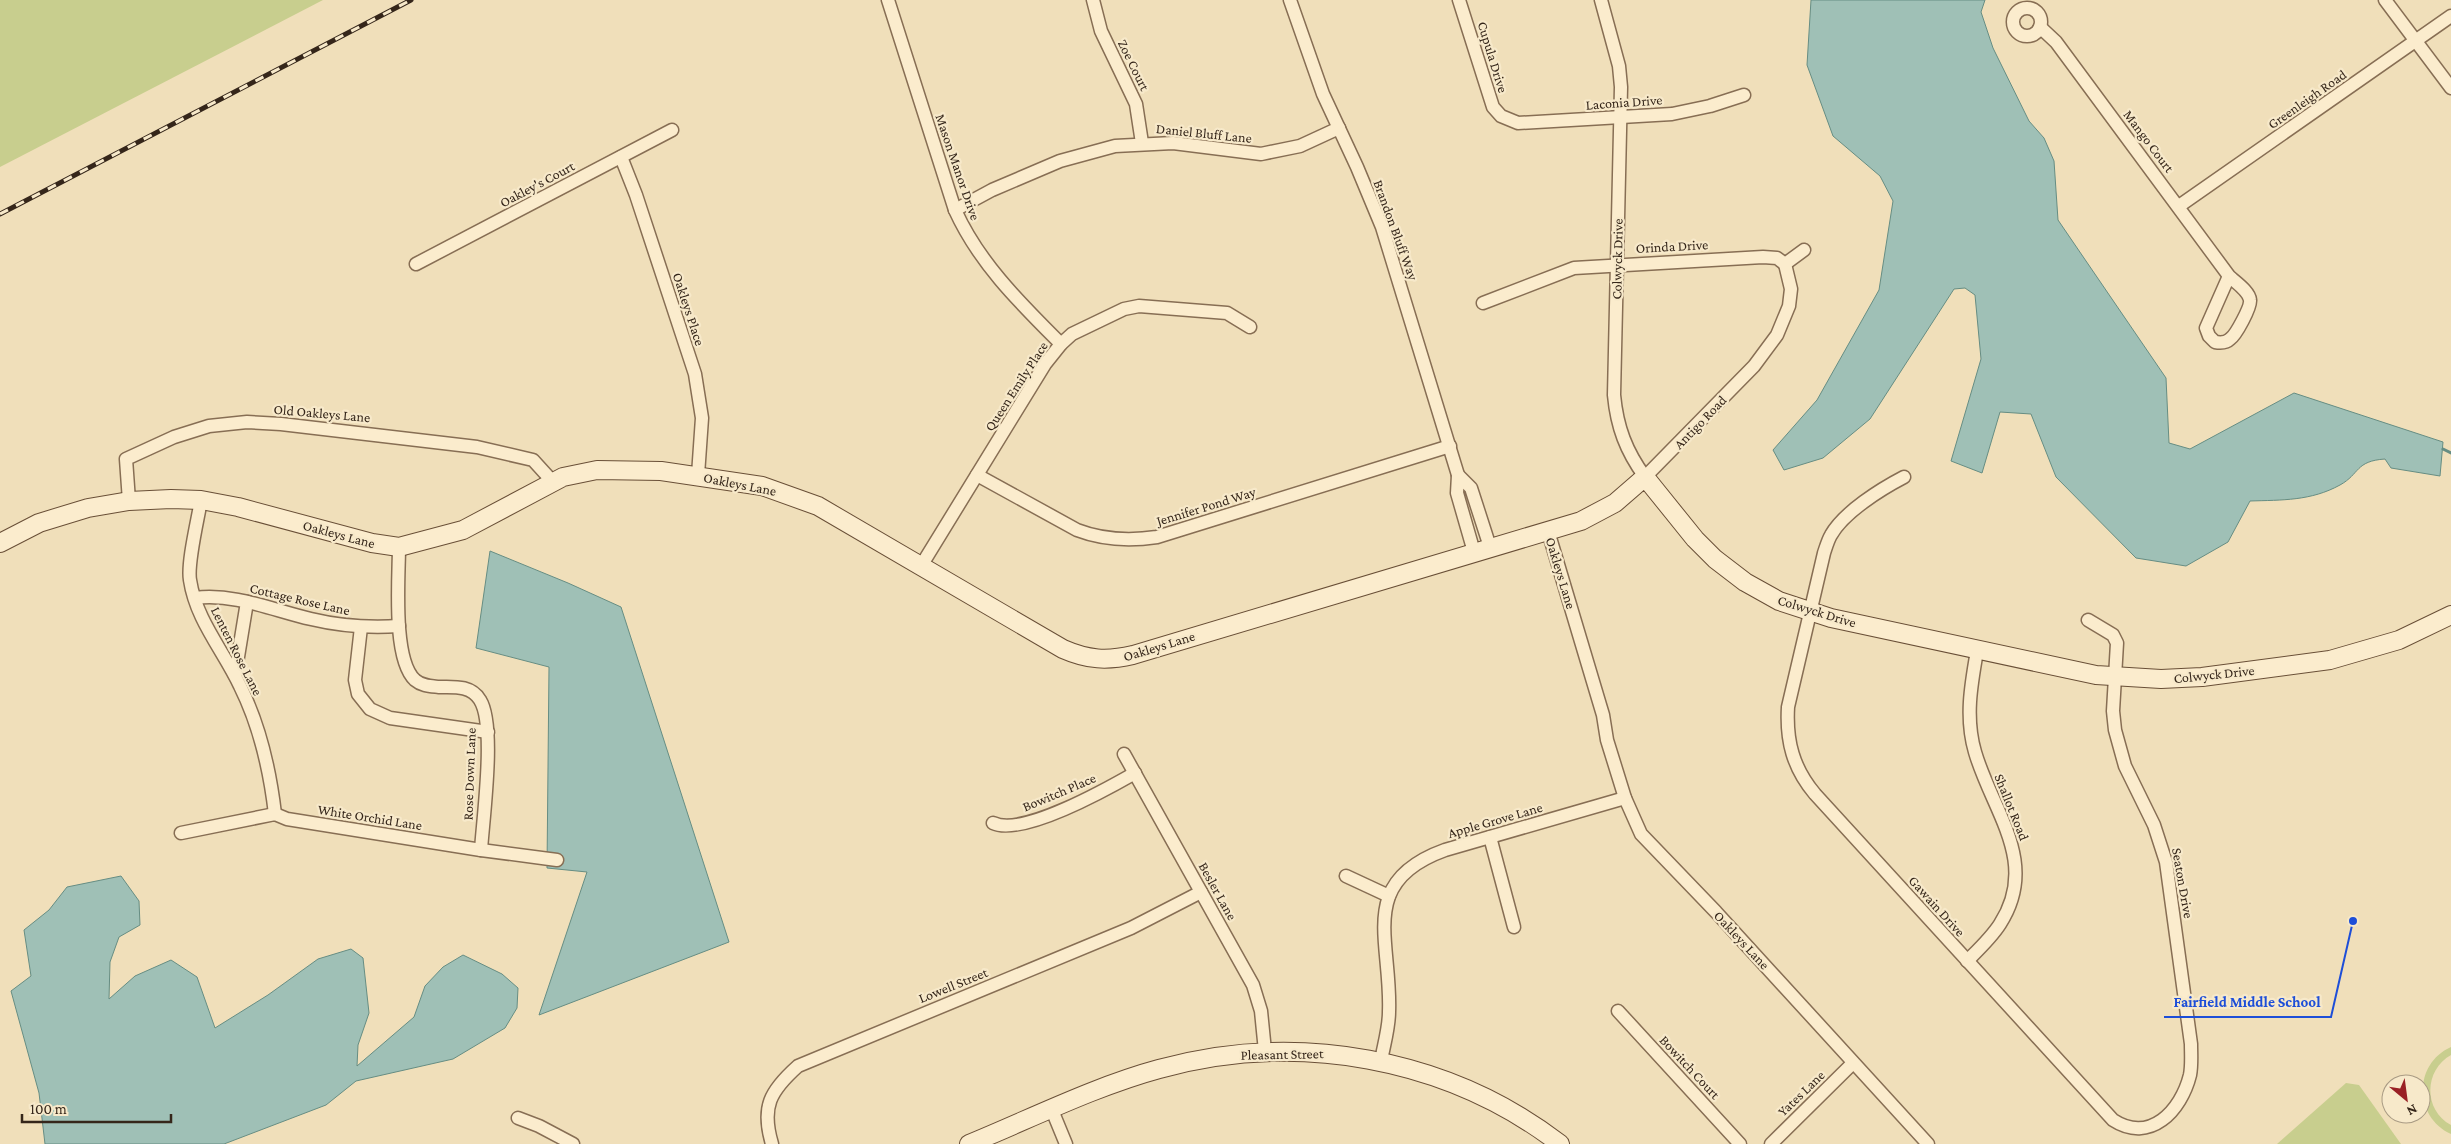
<svg xmlns="http://www.w3.org/2000/svg" width="2451" height="1144" font-family="'Crimson Pro',serif">
<rect width="100%" height="100%" fill="#f0dfba"/>
<g fill="#c8ce8e">
<polygon points="0,0 323,0 0,167"/>
<path d="M 2451,1047 L 2451,1055 C 2424,1070 2423,1110 2451,1125 L 2451,1134 C 2414,1117 2413,1064 2451,1047 Z"/>
<polygon points="2346,1083 2359,1085 2401,1144 2277,1144"/>
</g>
<g fill="#9fc0b6" stroke="#668d83">
<path d="M 1811,0 L 1985,0 L 1981,12 L 1993,48 L 2029,121 L 2044,138 L 2054,161 L 2058,220 L 2166,378 L 2169,443 L 2190,449 L 2294,393 L 2443,442 L 2440,476 L 2391,468 L 2385,459 C 2355,461 2360,474 2340,485 C 2311,501 2282,500 2250,501 L 2228,542 L 2186,566 L 2136,558 L 2056,477 L 2031,414 L 2000,412 L 1982,473 L 1951,461 L 1981,359 L 1975,295 L 1965,288 L 1954,289 L 1870,419 L 1823,458 L 1784,470 L 1773,450 L 1817,400 L 1879,290 L 1893,201 L 1880,176 L 1833,136 L 1807,65 Z"/>
<polygon points="490,551 568,583 621,607 729,942 539,1015 587,872 547,868 549,667 476,648"/>
<polygon points="121,876 139,901 140,925 119,937 110,962 109,999 135,976 171,960 197,977 215,1028 268,995 318,959 351,949 363,958 369,1013 358,1045 357,1066 414,1017 425,986 443,967 463,955 502,974 518,988 517,1008 505,1028 453,1059 356,1081 326,1105 224,1144 45,1144 39,1093 11,991 31,976 24,930 49,910 67,887"/>
</g>
<g fill="none" stroke-linecap="round" stroke-linejoin="round">
<polyline stroke="#668d83" stroke-width="3" points="2443,449 2451,453"/>
<defs>
<g id="street">
<path d="M 888,0 L 955,210 C 979,263 1020,303 1061,344"/>
<polyline points="1093,0 1101,31 1136,104 1142,143"/>
<polyline points="1290,0 1323,94 1357,167 1382,227 1458,475"/>
<polyline points="1459,0 1493,107 1501,116 1518,123 1672,114 1710,106 1744,95"/>
<path d="M 1601,0 L 1619,66 L 1621,87 L 1614,395 C 1617,427 1626,451 1645,477 L 1754,366 L 1777,335 L 1789,306 L 1791,289 L 1785,264"/>
<polyline points="2385,0 2451,88"/>
<circle cx="2027" cy="22" r="14"/>
<path d="M 2040,27 L 2056,42 L 2229,276 L 2206,328 L 2209,336 L 2215,342 C 2221,343 2226,343 2230,339 C 2236,335 2251,307 2250,300 C 2249,291 2235,282 2229,276"/>
<polyline points="621,157 636,195 695,374 702,418 698,475"/>
<polyline points="2179,206 2451,16"/>
<polyline points="955,210 992,190 1060,161 1115,146 1173,143 1261,154 1300,146 1339,128"/>
<polyline points="416,264 672,130"/>
<polyline points="1483,303 1574,268 1763,257 1777,258 1785,264 1804,250"/>
<path d="M 977,475 L 1077,530 C 1103,540 1130,541 1157,537 L 1450,446"/>
<path d="M 1904,477 C 1881,489 1844,512 1831,535 C 1828,540 1826,547 1824,553 L 1788,707 C 1786,741 1793,768 1815,794 L 2113,1120 C 2150,1144 2181,1111 2190,1075 C 2192,1065 2191,1054 2191,1044 L 2166,862 L 2154,825 L 2125,766 L 2115,730 L 2113,711 L 2117,643 L 2113,635 L 2088,620"/>
<path d="M 201,500 C 198,519 187,563 190,580 C 196,620 223,650 240,686 C 259,724 270,771 275,814"/>
<polyline points="129,501 126,459 174,437 209,426 247,422 281,424 477,447 533,460 553,482"/>
<polyline points="1548,531 1603,715 1607,740 1625,798 1641,834 1716,912 1928,1144"/>
<path d="M 399,547 C 399,576 392,659 415,680 C 422,686 430,686 439,687 C 454,687 471,685 480,700 C 496,725 483,818 481,850"/>
<polyline points="1474,552 1457,493 1458,475 1471,488 1490,547"/>
<polyline points="921,566 1045,364 1061,344 1072,334 1124,309 1139,306 1227,313 1250,327"/>
<path d="M 195,598 C 235,593 272,610 311,619 C 340,626 369,628 399,626"/>
<polyline points="361,627 355,680 358,694 370,709 390,718 488,732"/>
<polyline points="235,675 247,602"/>
<polyline points="1124,754 1253,985 1261,1011 1265,1051"/>
<path d="M 993,823 C 1022,837 1107,789 1135,773"/>
<polyline points="181,833 275,814 287,819 481,850 557,860"/>
<polyline points="1490,837 1514,927"/>
<polyline points="1346,876 1389,896"/>
<path d="M 1967,961 C 1979,949 1991,938 2000,924 C 2040,862 1992,811 1975,752 C 1965,718 1971,685 1977,651"/>
<polyline points="1618,1011 1740,1144"/>
<path d="M 1381,1061 C 1384,1044 1389,1028 1389,1012 C 1392,941 1356,882 1445,850 L 1625,798"/>
<polyline points="1052,1110 1066,1144"/>
<polyline points="518,1118 539,1126 573,1144"/>
<path d="M 772,1144 C 761,1107 770,1091 798,1066 L 1131,928 L 1201,892"/>
<polyline points="1771,1144 1853,1063"/>
</g>
<g id="secondary">
<path d="M 0,543 L 39,523 L 88,508 L 129,501 L 171,499 L 201,500 L 238,507 L 372,543 L 399,547 L 463,530 L 563,477 L 597,470 L 661,471 L 762,486 L 818,506 L 1063,649 C 1088,660 1107,661 1133,655 L 1581,521 L 1615,503 L 1645,477 L 1695,539 L 1715,559 L 1745,582 L 1779,601 L 1831,618 L 2096,675 L 2161,679 L 2202,677 L 2330,660 L 2399,640 L 2451,615"/>
<path d="M 969,1144 C 1030,1119 1096,1086 1159,1069 C 1296,1031 1447,1057 1560,1144"/>
</g>
</defs>
<use href="#street" stroke="#876e54" stroke-width="15"/>
<use href="#secondary" stroke="#694f37" stroke-width="20"/>
<use href="#street" stroke="#fbeccd" stroke-width="12"/>
<use href="#secondary" stroke="#fbeccd" stroke-width="18"/>
<defs>
<polyline id="rail" points="0,214 411,0"/>
</defs>
<use href="#rail" stroke="#35261a" stroke-width="5"/>
<use href="#rail" stroke="#f7e9ca" stroke-width="3" stroke-dasharray="9" stroke-linecap="butt"/>
</g>
<g text-anchor="middle" dominant-baseline="central" stroke-width="4.5" stroke-linejoin="round" paint-order="stroke">
<g font-size="14" fill="#35261a" stroke="#f7e9ca">
<text transform="translate(1493 57) rotate(73)">Cupula Drive</text>
<text transform="translate(1134 65) rotate(64)">Zoe Court</text>
<text transform="translate(2307 99) rotate(-35)">Greenleigh Road</text>
<text transform="translate(1624 102) rotate(-4)">Laconia Drive</text>
<text transform="translate(1204 133) rotate(6)">Daniel Bluff Lane</text>
<text transform="translate(2149 141) rotate(53)">Mango Court</text>
<text transform="translate(958 167) rotate(71)">Mason Manor Drive</text>
<text transform="translate(537 184) rotate(-28)">Oakley's Court</text>
<text transform="translate(1396 230) rotate(70)">Brandon Bluff Way</text>
<text transform="translate(1672 246) rotate(-3)">Orinda Drive</text>
<text transform="translate(1617 259) rotate(-89)">Colwyck Drive</text>
<text transform="translate(689 309) rotate(72)">Oakleys Place</text>
<text transform="translate(1016 386) rotate(-57)">Queen Emily Place</text>
<text transform="translate(322 413) rotate(5)">Old Oakleys Lane</text>
<text transform="translate(1700 422) rotate(-46)">Antigo Road</text>
<text transform="translate(740 484) rotate(11)">Oakleys Lane</text>
<text transform="translate(1206 506) rotate(-17)">Jennifer Pond Way</text>
<text transform="translate(339 534) rotate(15)">Oakleys Lane</text>
<text transform="translate(1561 573) rotate(73)">Oakleys Lane</text>
<text transform="translate(300 599) rotate(13)">Cottage Rose Lane</text>
<text transform="translate(1817 611) rotate(17)">Colwyck Drive</text>
<text transform="translate(1159 646) rotate(-17)">Oakleys Lane</text>
<text transform="translate(237 651) rotate(63)">Lenten Rose Lane</text>
<text transform="translate(2214 674) rotate(-6)">Colwyck Drive</text>
<text transform="translate(469 774) rotate(-88)">Rose Down Lane</text>
<text transform="translate(1059 792) rotate(-23)">Bowitch Place</text>
<text transform="translate(2012 807) rotate(68)">Shallot Road</text>
<text transform="translate(370 817) rotate(9)">White Orchid Lane</text>
<text transform="translate(1495 820) rotate(-16)">Apple Grove Lane</text>
<text transform="translate(2183 883) rotate(80)">Seaton Drive</text>
<text transform="translate(1218 891) rotate(61)">Besler Lane</text>
<text transform="translate(1937 906) rotate(48)">Gawain Drive</text>
<text transform="translate(1742 940) rotate(47)">Oakleys Lane</text>
<text transform="translate(953 985) rotate(-22)">Lowell Street</text>
<text transform="translate(1282 1054) rotate(-1)">Pleasant Street</text>
<text transform="translate(1690 1067) rotate(47)">Bowitch Court</text>
<text transform="translate(1801 1093) rotate(-44)">Yates Lane</text>
</g>
</g>
<path fill="none" stroke="#1d4ed8" stroke-width="2" d="M2353 921L2331 1017H2164"/>
<circle fill="#1d4ed8" stroke="#f7e9ca" stroke-width="2" cx="2353" cy="921" r="5"/>
<g font-size="15" text-anchor="middle" font-weight="bold" fill="#1d4ed8" stroke="#f7e9ca" stroke-width="4.5" stroke-linejoin="round" paint-order="stroke">
<text x="2247" y="1007">Fairfield Middle School</text>
</g>
<g transform="translate(2406 1099) rotate(151)"><circle r="24" fill="#f7e9ca" stroke="#a99b84"/>
<path d="M0-4L9 19L0 12L-9 19Z" fill="#992024"/>
<text y="-8" font-size="14" font-weight="bold" text-anchor="middle" fill="#35261a">N</text>
</g>
<path d="M22 1114v8h149v-8" fill="none" stroke="#35261a" stroke-width="2.5"/>
<text x="30" y="1114" font-size="15" fill="#35261a" stroke="#f7e9ca" stroke-width="4" paint-order="stroke">100 m</text>
</svg>
